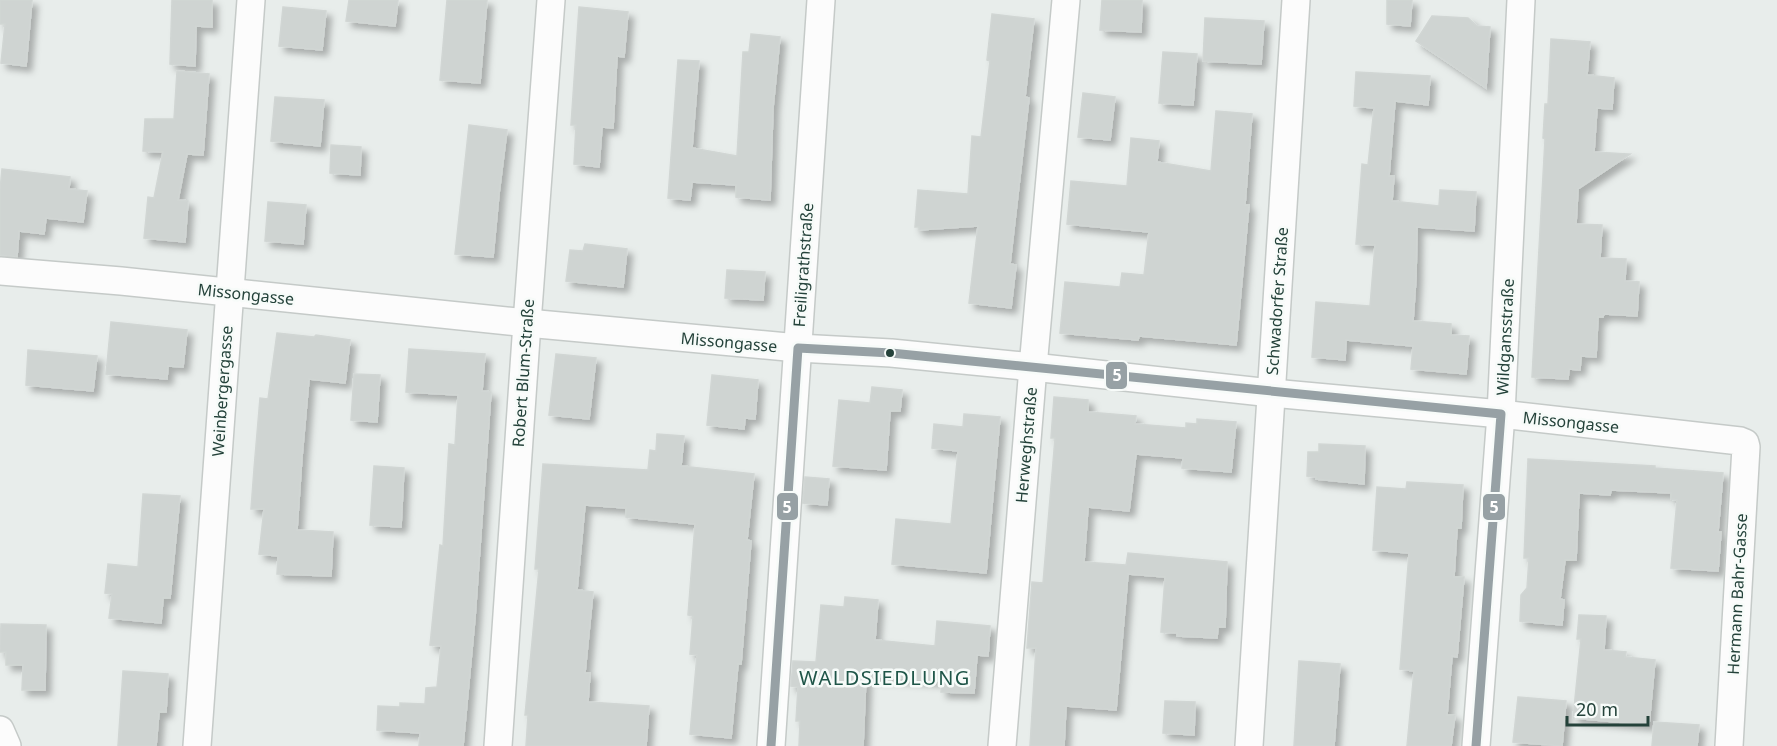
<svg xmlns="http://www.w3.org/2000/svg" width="1777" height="746" font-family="'Noto Sans',sans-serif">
<defs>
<filter id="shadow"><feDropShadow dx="5.5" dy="5.5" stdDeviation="3" flood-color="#0004"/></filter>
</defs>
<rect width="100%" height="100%" fill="#e8edeb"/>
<g fill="#cfd4d2" stroke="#d1d6d4" stroke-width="1.5" filter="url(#shadow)">
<polygon points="0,0 32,0 26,66 1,63 5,24 0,24"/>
<polygon points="172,0 212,0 212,27 196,26 195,66 170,64"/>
<polygon points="349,0 398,0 395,26 346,21"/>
<polygon points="447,0 487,0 480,83 440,80"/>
<polygon points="1102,0 1142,0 1141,32 1100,30"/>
<polygon points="1387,0 1412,0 1410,26 1387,24"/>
<polygon points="283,7 326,11 322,50 279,46"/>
<polygon points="579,7 628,12 624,57 617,56 613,128 602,127 599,167 574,164 576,125 571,125"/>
<polygon points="992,14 1034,19 1025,97 1029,98 1010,264 1016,265 1011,308 969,303 978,226 919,230 919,227 915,227 918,190 968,194 972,136 981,137 990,61 987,60"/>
<polygon points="1432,16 1468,18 1477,26 1490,27 1486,88 1416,41"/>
<polygon points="1205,18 1264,21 1261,64 1203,61"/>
<polygon points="751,34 780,37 773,108 770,200 736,197 736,185 692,182 690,200 668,198 678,60 699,61 692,148 737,156 743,52 749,52"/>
<polygon points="1551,39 1590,42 1587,75 1614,78 1612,109 1597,108 1594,152 1630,154 1578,189 1576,224 1602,225 1600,258 1626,259 1625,281 1639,282 1637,316 1604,314 1603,317 1598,317 1596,357 1581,356 1580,370 1569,369 1568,379 1532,377 1545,139 1543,138 1545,104 1548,104"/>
<polygon points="1163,52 1197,54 1193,105 1159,103"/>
<polygon points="177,71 209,74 203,155 187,154 178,200 188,201 185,242 144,238 148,197 154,198 163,152 143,151 145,119 174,119"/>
<polygon points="1356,72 1430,76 1428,105 1395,101 1389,176 1394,176 1392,201 1439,206 1440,190 1476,192 1474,231 1417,227 1416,278 1413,321 1451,324 1451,335 1469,336 1466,374 1411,369 1413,346 1346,340 1345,360 1312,357 1316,302 1370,306 1375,245 1356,244 1362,164 1368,165 1374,108 1354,106"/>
<polygon points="1083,93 1115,97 1110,140 1078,137"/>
<polygon points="275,97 324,100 320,146 271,141"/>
<polygon points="1216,111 1252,114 1245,205 1249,205 1236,345 1139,336 1138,340 1060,333 1065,282 1120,287 1122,273 1144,275 1149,232 1067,224 1071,181 1127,186 1131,138 1159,141 1157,162 1211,171"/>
<polygon points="469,125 507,130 499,194 493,257 455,254"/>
<polygon points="331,145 361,147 360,175 330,173"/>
<polygon points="2,169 70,177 69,189 87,191 83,222 46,218 44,234 19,231 17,257 0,255 0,190"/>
<polygon points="268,202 306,205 303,244 265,241"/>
<polygon points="585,244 627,249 623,287 566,281 570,250 583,251"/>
<polygon points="727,270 765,272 763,300 725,298"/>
<polygon points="111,322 187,330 183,367 168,366 167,379 106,374"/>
<polygon points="277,333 314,337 316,335 350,340 345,383 309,379 302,457 297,530 333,532 331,576 277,574 278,556 259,554 264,509 251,509 254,469 260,398 268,399"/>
<polygon points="409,349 485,354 482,391 491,392 475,618 463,746 419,746 420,733 377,730 378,706 400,707 400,703 425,704 426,688 437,687 441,646 430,645 440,545 443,546 449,444 455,445 458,395 406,392"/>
<polygon points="28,350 97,356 93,391 26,385"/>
<polygon points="556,354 596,358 589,419 549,415"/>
<polygon points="354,374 380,375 377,422 351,420"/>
<polygon points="712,375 758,380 755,419 745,418 744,429 707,425"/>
<polygon points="872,387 902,390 900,411 890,411 886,470 833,466 839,400 870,403"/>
<polygon points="1054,397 1088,400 1088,412 1136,416 1135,424 1186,428 1186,423 1197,424 1197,419 1236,422 1231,472 1182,468 1183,458 1136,454 1129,511 1088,507 1084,562 1126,565 1128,553 1227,562 1225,627 1218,627 1217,638 1177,636 1177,633 1161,632 1165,577 1128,574 1116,710 1066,706 1064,746 1030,746 1036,648 1027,648 1032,582 1043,583 1055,438 1051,438"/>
<polygon points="964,414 1000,417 986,573 892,564 896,519 951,524 958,451 932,448 934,424 963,427"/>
<polygon points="657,434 684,436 681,466 754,474 747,540 751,541 747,590 741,664 738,664 731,738 690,734 697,655 690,654 693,616 688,615 695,524 626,517 626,508 585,505 577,590 593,592 585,673 590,673 588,702 649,706 646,746 526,746 528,715 525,715 539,569 535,569 543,464 648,470 650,450 656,451"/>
<polygon points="1319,444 1365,446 1364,484 1316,479 1316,477 1307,476 1308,452 1319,452"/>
<polygon points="1528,459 1655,466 1655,468 1723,473 1718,532 1721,532 1718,571 1671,568 1677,500 1671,499 1671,493 1611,490 1610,495 1579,493 1576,560 1565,560 1560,599 1564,600 1562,625 1520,621 1521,595 1527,588 1529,558 1524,558"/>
<polygon points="374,466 404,468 401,527 370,525"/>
<polygon points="805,477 829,479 827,505 803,503"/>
<polygon points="1407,482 1463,485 1461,528 1457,528 1454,577 1464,577 1457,657 1452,656 1447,715 1455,715 1451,746 1407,746 1414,671 1400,669 1409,553 1373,550 1377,487 1406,489"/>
<polygon points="143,494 180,496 170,598 163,598 161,623 109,618 112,594 105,593 108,564 138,567"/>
<polygon points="845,597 878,600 875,640 935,646 937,621 990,626 988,656 977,655 974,693 941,692 942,681 866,676 863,746 799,746 800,721 796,721 798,687 791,686 793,661 816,662 821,605 844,607"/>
<polygon points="1579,615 1606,616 1604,650 1626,652 1625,657 1655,660 1649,725 1573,718 1581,639 1577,639"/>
<polygon points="1,624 46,625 45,690 22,690 23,665 6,665 6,652 0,652"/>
<polygon points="1299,661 1340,664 1334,746 1294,746"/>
<polygon points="123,671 168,674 166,712 159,712 156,746 118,746"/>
<polygon points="1518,697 1566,701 1562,746 1513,742"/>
<polygon points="1165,701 1195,702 1194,735 1163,733"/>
<polygon points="1654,722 1699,725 1697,746 1652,746"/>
</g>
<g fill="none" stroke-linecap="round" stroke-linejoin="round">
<defs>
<g id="street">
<polyline points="0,271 121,281 527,323 798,348 891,353 1033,367 1272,393 1501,414 1740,441 1745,443 1746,447 1729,746"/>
<polyline points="0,730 7,746"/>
<polyline points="197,746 251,0"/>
<polyline points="498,746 527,323 551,0"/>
<polyline points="771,746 821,0"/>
<polyline points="1002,746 1033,367 1066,0"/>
<polyline points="1249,746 1296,0"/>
<polyline points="1476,746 1501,414 1521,0"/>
</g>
</defs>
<use href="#street" stroke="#c5cac8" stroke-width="30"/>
<use href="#street" stroke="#fcfcfc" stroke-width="27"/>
<defs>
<polyline id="bus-1" points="771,746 798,348 891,353 1501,414 1476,746"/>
</defs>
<use href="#bus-1" stroke="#f7fbf9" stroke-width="14"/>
<use href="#bus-1" stroke="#97a1a5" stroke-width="9"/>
</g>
<circle fill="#24423a" stroke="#f7fbf9" stroke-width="2" cx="890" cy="353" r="5"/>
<g text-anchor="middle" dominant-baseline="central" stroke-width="5" stroke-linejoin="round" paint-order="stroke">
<g font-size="16" fill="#24423a" stroke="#f7fbf9">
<text transform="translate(803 265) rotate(-86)">Freiligrathstraße</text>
<text transform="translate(246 294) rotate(6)">Missongasse</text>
<text transform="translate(1277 301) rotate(-86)">Schwadorfer Straße</text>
<text transform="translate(1505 337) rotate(-87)">Wildgansstraße</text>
<text transform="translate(729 342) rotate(5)">Missongasse</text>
<text transform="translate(523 373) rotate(-86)">Robert Blum-Straße</text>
<text transform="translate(222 391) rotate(-86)">Weinbergergasse</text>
<text transform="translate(1571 422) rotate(6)">Missongasse</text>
<text transform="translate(1026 445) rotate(-85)">Herweghstraße</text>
<text transform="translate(1737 594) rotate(-87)">Hermann Bahr-Gasse</text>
</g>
<g font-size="20" letter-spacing="1.5" fill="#1f5548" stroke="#f7fbf9">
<text x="885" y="677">WALDSIEDLUNG</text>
</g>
</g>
<g stroke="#f7fbf9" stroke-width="2">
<rect x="1105" y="361" width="23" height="29" rx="6" fill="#97a1a5"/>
<rect x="776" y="492" width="23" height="29" rx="6" fill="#97a1a5"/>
<rect x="1482" y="493" width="24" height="28" rx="6" fill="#97a1a5"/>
</g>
<g font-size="16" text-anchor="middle" font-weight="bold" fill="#fff">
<text x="1117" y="381">5</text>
<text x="787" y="513">5</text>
<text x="1494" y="513">5</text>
</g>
<path d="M1567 716v9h81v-9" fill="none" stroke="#24423a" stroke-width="3"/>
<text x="1576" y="716" font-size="18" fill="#24423a" stroke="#f7fbf9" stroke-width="4.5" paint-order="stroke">20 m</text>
</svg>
